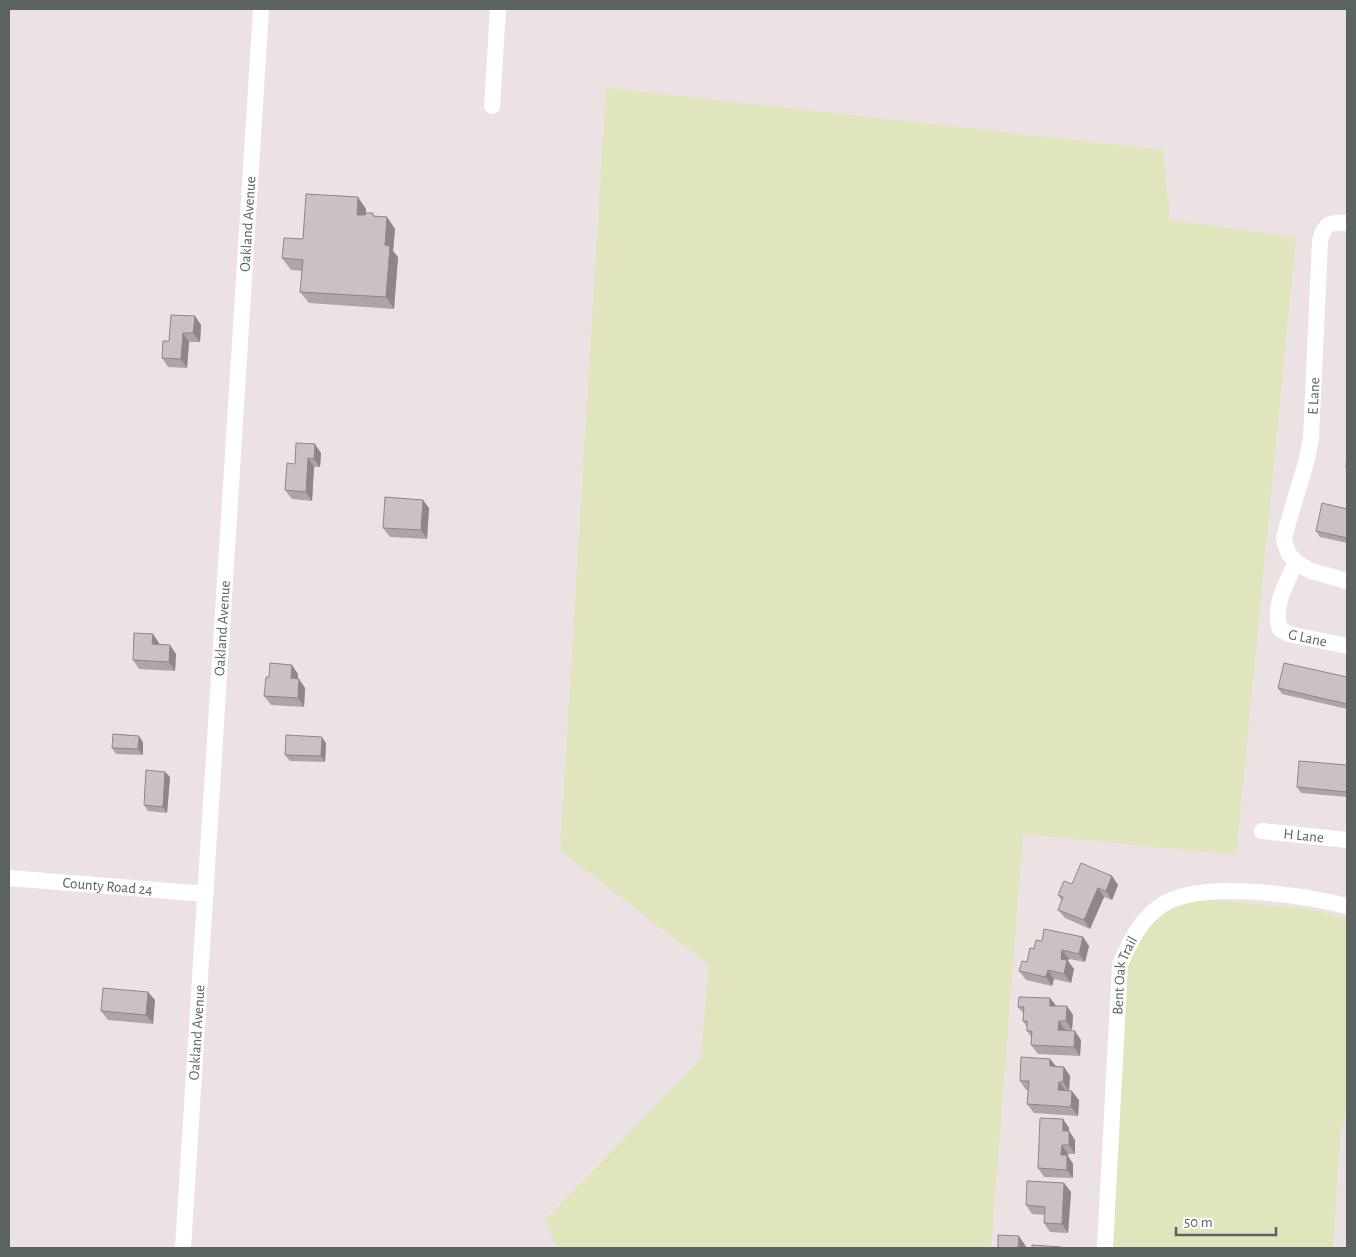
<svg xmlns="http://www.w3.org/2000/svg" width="1356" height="1257" font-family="'Alegreya Sans',sans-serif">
<rect width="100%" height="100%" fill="#ede2e3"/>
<g fill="#e0e5be">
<polygon points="606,88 1163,150 1170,220 1296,237 1236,855 1023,834 991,1248 557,1248 545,1220 700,1060 709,965 560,851"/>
<polygon points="1212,900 1308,909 1347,918 1347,1109 1340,1136 1333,1248 1112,1248 1128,967 1136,946 1149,927 1167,911 1191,902"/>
</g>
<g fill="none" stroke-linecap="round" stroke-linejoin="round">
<g stroke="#fff" stroke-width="16">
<polyline points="492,106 498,9"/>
<path d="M 1347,223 C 1330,222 1324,223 1320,241 L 1311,438 L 1307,459 L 1284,537 L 1285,544 L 1289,554 L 1296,562 L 1311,571 L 1347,581"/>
<path id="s1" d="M 1296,562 C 1287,582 1272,607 1280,629 L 1289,634 L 1347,646"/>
<path id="s2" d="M 1262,831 L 1347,840"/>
<path id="s3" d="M 9,878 L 206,894"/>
<path id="s4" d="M 183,1248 L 261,9"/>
<path id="s5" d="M 1105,1248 L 1120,964 C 1130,942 1141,918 1162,905 C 1201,879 1303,895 1347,906"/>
</g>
</g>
<g fill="#afa5a8">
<polygon points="366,209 366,213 375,216 387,217 395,229 393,251 398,257 394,309 309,303 300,292 302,271 291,270 282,258 303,239"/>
<polygon points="195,316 201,325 200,342 189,342 187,368 168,367 162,358 169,341"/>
<polygon points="321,453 320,467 314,467 312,501 292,499 285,490 295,464"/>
<polygon points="429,508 427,539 390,537 383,528"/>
<polygon points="1347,509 1347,543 1320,537 1316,531"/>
<polygon points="159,643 159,644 176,654 175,671 139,669 133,660"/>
<polygon points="298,674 298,679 305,688 304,707 271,705 264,696 269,677"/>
<polygon points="1347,677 1347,709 1282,694 1278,688"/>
<polygon points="143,742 143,755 116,754 112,748"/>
<polygon points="326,743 325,762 290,761 285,755"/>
<polygon points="1347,765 1347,797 1301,793 1297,787"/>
<polygon points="165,772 170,777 167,813 148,811 144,805"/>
<polygon points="1112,876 1118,885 1112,900 1104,897 1090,929 1065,918 1058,910 1062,901 1058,895 1072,884"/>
<polygon points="1083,937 1089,946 1085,962 1069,959 1068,961 1074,969 1071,983 1054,979 1052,986 1026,980 1019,971 1042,941"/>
<polygon points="1050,998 1056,1006 1073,1015 1072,1030 1065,1030 1081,1040 1080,1056 1038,1054 1031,1045 1032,1038 1027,1031 1027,1027 1023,1021 1024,1014 1018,1007"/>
<polygon points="155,1000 153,1024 108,1020 101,1011"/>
<polygon points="1050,1059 1056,1066 1064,1067 1070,1076 1069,1091 1065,1091 1079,1100 1078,1116 1034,1113 1027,1104 1028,1090 1026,1090 1020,1081"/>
<polygon points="1063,1119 1069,1128 1069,1131 1075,1140 1075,1154 1068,1154 1068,1156 1073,1164 1073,1178 1044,1177 1038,1168"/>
<polygon points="1071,1192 1068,1233 1050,1232 1044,1223 1045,1215 1032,1214 1026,1205"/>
</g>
<g fill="#8e8688">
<polygon points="358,197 366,209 365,227 357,215"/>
<polygon points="387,217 395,229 393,251 398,257 394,309 386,297 385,245"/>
<polygon points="195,316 201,325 200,342 193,333"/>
<polygon points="183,333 189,342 187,368 181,359"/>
<polygon points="315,444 321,453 320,467 314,459"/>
<polygon points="308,458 314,467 312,501 306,492"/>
<polygon points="423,500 429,508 427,539 421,530"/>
<polygon points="153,634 159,643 158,652 152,644"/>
<polygon points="170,645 176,654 175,671 169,662"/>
<polygon points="292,665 298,674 297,687 291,678"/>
<polygon points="299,679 305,688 304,707 298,698"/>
<polygon points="139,736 143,742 143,755 138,749"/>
<polygon points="322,737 326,743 325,762 321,756"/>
<polygon points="165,772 170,777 167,813 163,807"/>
<polygon points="1112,876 1118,885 1112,900 1106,891"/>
<polygon points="1098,888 1104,897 1090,929 1084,920"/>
<polygon points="1083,937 1089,946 1085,962 1079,954"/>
<polygon points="1062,950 1069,959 1068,961 1074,969 1071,983 1064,974 1061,959"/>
<polygon points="1048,970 1054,979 1052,986 1046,977"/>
<polygon points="148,992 155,1000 153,1024 146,1015"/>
<polygon points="1050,998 1057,1007 1050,1006"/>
<polygon points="1067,1006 1073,1015 1072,1030 1066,1021"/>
<polygon points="1059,1021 1065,1030 1064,1039 1058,1030"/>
<polygon points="1075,1031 1081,1040 1080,1056 1074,1047"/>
<polygon points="1050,1059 1057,1068 1050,1066"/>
<polygon points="1064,1067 1070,1076 1069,1091 1063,1082"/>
<polygon points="1059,1082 1065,1090 1064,1099 1058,1090"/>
<polygon points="1072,1091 1079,1100 1078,1116 1071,1107"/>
<polygon points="1063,1119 1069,1128 1069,1139 1069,1131 1075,1140 1075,1154 1069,1145 1063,1131"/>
<polygon points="1062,1145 1068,1154 1068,1156 1073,1164 1073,1178 1067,1170 1061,1155"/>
<polygon points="1064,1183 1071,1192 1068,1233 1062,1224"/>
<polygon points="1019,1236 1027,1248 1018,1248"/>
</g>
<g fill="#cbc0c3" stroke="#8e8688">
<polygon points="306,194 358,197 357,215 365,215 366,213 373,213 373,216 387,217 385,245 390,246 386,297 300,292 303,260 282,258 284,238 303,239"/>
<polygon points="171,315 195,316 193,333 183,333 181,359 162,358 163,341 169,341"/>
<polygon points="296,443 315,444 314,459 308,458 306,492 285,490 287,463 295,464"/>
<polygon points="1347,449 1347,468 1346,468"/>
<polygon points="385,497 423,500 421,530 383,528"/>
<polygon points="1322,503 1347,509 1347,538 1316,531"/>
<polygon points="134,633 153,634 152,644 170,645 169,662 133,660"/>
<polygon points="270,663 292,665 291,678 299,679 298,698 264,696 266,677 269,677"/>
<polygon points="1284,663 1347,677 1347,704 1278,688"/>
<polygon points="113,734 139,736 138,749 112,748"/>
<polygon points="286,735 322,737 321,756 285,755"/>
<polygon points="1299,761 1347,765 1347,792 1297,787"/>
<polygon points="146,770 165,772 163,807 144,805"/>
<polygon points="1081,863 1112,876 1106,891 1098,888 1084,920 1058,910 1063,897 1058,895 1064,881 1072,884"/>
<polygon points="1044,929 1083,937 1079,954 1062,950 1061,959 1067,960 1064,974 1048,970 1046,977 1019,971 1022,961 1027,962 1030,948 1034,949 1036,940 1042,941"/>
<polygon points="103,988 148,992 146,1015 101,1011"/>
<polygon points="1019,997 1050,998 1050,1006 1067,1006 1066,1021 1059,1021 1058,1030 1075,1031 1074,1047 1031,1045 1032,1031 1027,1031 1027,1021 1023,1021 1024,1007 1018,1007"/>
<polygon points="1021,1057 1050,1059 1050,1066 1064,1067 1063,1082 1059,1082 1058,1090 1072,1091 1071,1107 1027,1104 1029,1081 1020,1081"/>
<polygon points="1040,1118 1063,1119 1063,1131 1069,1131 1069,1145 1062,1145 1061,1155 1067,1155 1067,1170 1038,1168"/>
<polygon points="1027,1181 1064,1183 1062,1224 1044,1223 1045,1207 1026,1205"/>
<polygon points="998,1235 1019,1236 1018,1248 998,1248"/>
<polygon points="1032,1245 1061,1247 1061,1248 1032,1248"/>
</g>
<g text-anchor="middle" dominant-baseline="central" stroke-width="4" stroke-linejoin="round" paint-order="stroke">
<g font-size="15" fill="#5b6360" stroke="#fff">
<text stroke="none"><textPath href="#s4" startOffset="1026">Oakland Avenue</textPath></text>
<text transform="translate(1314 396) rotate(-87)">E Lane</text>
<text stroke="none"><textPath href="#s4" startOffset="621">Oakland Avenue</textPath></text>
<text stroke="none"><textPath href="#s1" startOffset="100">G Lane</textPath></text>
<text stroke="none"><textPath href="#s2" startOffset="42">H Lane</textPath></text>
<text stroke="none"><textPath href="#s3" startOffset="99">County Road 24</textPath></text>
<text stroke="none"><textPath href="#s5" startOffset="274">Bent Oak Trail</textPath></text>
<text stroke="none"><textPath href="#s4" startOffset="216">Oakland Avenue</textPath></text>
</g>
</g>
<rect width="1356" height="1257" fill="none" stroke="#5b6360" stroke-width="20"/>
<path d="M1176 1227v8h100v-8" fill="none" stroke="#5b6360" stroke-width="2.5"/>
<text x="1184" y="1227" font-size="15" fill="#5b6360" stroke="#ffffff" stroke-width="4" paint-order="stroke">50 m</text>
</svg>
